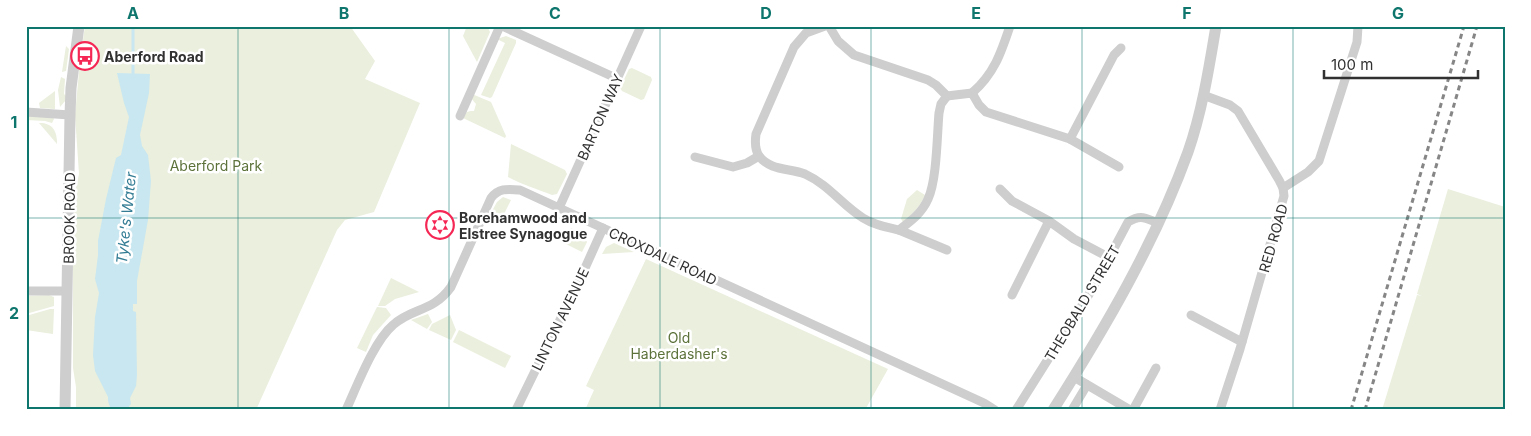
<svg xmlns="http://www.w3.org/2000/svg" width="1531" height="436" font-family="Inter,sans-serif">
<rect width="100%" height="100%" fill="#fff"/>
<g fill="#eaefde">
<polygon points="85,26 350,26 375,61 365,79 420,103 374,212 345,220 337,230 256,410 76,410 76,387 73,368 73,201 79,174 75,115 80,61"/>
<polygon points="467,26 488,28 490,32 477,62 463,36"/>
<polygon points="506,36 516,40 516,43 492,97 490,98 481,95 505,43 497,39"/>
<polygon points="66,46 69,49 66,71 62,72"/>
<polygon points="632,68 651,77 652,80 644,99 641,100 622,91 620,88 629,69"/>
<polygon points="61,77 65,79 64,94 66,96 66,100 60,107 58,90"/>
<polygon points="55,91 55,109 40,108 39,103"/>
<path d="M 472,94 L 491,102 L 506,136 L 505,138 L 463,118 C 465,112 467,111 474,111 L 476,104 L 471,98 Z"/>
<polygon points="26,115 53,117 54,119 52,123 45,121 26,120"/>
<path d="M 39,123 C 53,123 57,131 57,144 Z"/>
<path d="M 511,144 L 565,170 L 567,174 L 557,194 L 552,195 C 537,189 521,184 508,177 Z"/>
<polygon points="1448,189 1505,207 1505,410 1382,410 1417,295 1422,296 1417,294"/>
<path d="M 917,190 L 925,195 C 920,207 913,213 903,222 L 901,219 L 907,199 Z"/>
<polygon points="503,197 511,200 503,216 492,211 497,202"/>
<polygon points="571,228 583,234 587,242 582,252 564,243"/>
<polygon points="614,243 634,252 602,254 606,247"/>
<polygon points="646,259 888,369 865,410 585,410 594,390 586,386"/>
<polygon points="391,278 419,292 395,299 385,306 378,306"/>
<polygon points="49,295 54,297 54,306 26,314 26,296"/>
<polygon points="377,307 386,308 391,315 373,335 366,352 357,348"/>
<polygon points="50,309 54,309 53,334 26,330 26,316"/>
<polygon points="428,314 432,322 427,329 411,320"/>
<polygon points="450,315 456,330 451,340 429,330 432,324"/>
<polygon points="459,330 511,356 505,368 453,342"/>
</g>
<polygon fill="#c9e7f0" points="117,73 150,74 149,93 140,135 142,146 148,155 151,181 148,220 137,281 137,304 133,304 133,311 136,312 137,375 136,386 130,398 131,404 126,410 111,410 108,401 108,397 95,371 93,355 95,317 99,293 95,279 98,255 98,241 106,199 116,158 121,155 129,117 124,103"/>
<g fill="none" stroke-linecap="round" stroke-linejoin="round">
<polyline stroke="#c9e7f0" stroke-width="3" points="133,76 133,26"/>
<g stroke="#cecece" stroke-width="9">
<polyline points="502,26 618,79"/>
<path d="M 825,26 L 806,33 L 794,47 L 756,134 C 755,141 755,150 759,156 C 770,171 790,168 805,174 C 829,185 842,205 863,218 C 874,225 886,227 899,230 C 911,221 922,213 928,199 C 937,180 937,135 939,113 L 941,104 L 947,96"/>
<polyline points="829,26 838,41 854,55 928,80 936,85 947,96"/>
<path d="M 972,93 C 994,74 1001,53 1010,26"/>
<polyline points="1203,95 1230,105 1238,111 1279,180 1283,188 1284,196 1240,349 1220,410"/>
<polyline points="947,96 972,93 979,105 986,112 1070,139 1119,167"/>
<polyline points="26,112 70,115"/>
<polyline points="460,116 500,26"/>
<polyline points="1070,139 1114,55 1121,48"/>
<polyline points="695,157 733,167 747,163 759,156"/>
<polyline points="1283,188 1308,172 1319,161 1357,42 1358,26"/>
<polyline points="1000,189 1012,201 1049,221"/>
<polyline points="559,208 641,26"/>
<polyline points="899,230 947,250"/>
<polyline points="26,291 67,291"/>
<polyline points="1012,295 1049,221 1074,239 1110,258"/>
<polyline points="1191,315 1242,342"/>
<polyline points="1074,377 1130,410"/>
<path d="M 346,410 C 357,386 374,341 393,325 C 413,307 432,313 451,287 L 491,198 C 499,188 507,189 520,190 L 984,403 L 995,410"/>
<polyline points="516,410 581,277 603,228"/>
<path d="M 1016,410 L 1093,288 L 1128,222 C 1141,214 1145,218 1158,223"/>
<polyline points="1072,410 1087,385"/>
<polyline points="1133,410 1156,368"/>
</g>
<g stroke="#cecece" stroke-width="11">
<polyline points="65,410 70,115 71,88 79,26"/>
<path d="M 1053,410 C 1105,328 1155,243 1188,152 C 1202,112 1209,68 1216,26"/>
</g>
<g stroke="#868686" stroke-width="3" stroke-dasharray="5 4" stroke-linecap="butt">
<polyline points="1351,410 1464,26"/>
<polyline points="1365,410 1477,26"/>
</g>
</g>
<path fill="none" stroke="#0f766e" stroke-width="1" stroke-opacity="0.55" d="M 238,26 L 238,410M 449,26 L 449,410M 660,26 L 660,410M 871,26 L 871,410M 1082,26 L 1082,410M 1293,26 L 1293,410M 26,218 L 1505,218"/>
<defs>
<symbol id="bus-ring" viewBox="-11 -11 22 22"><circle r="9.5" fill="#fff" stroke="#f52754" stroke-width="1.5"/><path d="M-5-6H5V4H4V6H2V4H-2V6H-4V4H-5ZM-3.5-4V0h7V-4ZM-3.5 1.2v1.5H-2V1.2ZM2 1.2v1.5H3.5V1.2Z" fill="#f52754"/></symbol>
<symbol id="synagogue-ring" viewBox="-11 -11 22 22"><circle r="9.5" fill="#fff" stroke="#f52754" stroke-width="1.5"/><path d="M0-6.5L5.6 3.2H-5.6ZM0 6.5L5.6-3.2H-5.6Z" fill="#f52754"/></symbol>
</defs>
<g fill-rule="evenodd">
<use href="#bus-ring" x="69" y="40" width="32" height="32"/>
<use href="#synagogue-ring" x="424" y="209" width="32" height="32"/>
</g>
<g text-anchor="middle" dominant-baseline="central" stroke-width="5" stroke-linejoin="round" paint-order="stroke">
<g font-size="14" font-weight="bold" fill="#313131" stroke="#fff" text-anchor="start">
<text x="104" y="56">Aberford Road</text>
<text x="459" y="217">Borehamwood and<tspan x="459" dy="16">Elstree Synagogue</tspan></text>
</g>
<g font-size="14" fill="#313131" stroke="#fff">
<text transform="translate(600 117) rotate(-66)">BARTON WAY</text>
<text transform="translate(69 218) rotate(-89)">BROOK ROAD</text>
<text transform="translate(1273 238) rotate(-74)">RED ROAD</text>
<text transform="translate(663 256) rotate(25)">CROXDALE ROAD</text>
<text transform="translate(1082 303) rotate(-59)">THEOBALD STREET</text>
<text transform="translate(560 319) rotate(-64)">LINTON AVENUE</text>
</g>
<g font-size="14" fill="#5c723a" stroke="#fff">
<text x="216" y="165">Aberford Park</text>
<text x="679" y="337">Old<tspan x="679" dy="16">Haberdasher's</tspan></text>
</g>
<g font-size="15" font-style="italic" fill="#347d95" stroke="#fff">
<text transform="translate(126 218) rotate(-84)">Tyke's Water</text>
</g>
</g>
<rect width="1531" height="436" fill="none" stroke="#ffffff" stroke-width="55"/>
<path d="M1324 70v8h154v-8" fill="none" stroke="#313131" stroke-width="2.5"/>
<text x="1331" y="70" font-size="15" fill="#313131" stroke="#ffffff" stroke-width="4" paint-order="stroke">100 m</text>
<rect x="28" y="28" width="1476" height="380" fill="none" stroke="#0f766e" stroke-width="2"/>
<g font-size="16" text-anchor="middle" font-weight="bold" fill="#0f766e">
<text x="133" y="19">A</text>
<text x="344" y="19">B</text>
<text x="555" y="19">C</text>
<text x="766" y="19">D</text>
<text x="976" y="19">E</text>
<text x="1187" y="19">F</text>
<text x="1398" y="19">G</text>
<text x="14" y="128">1</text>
<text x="14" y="319">2</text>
</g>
</svg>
